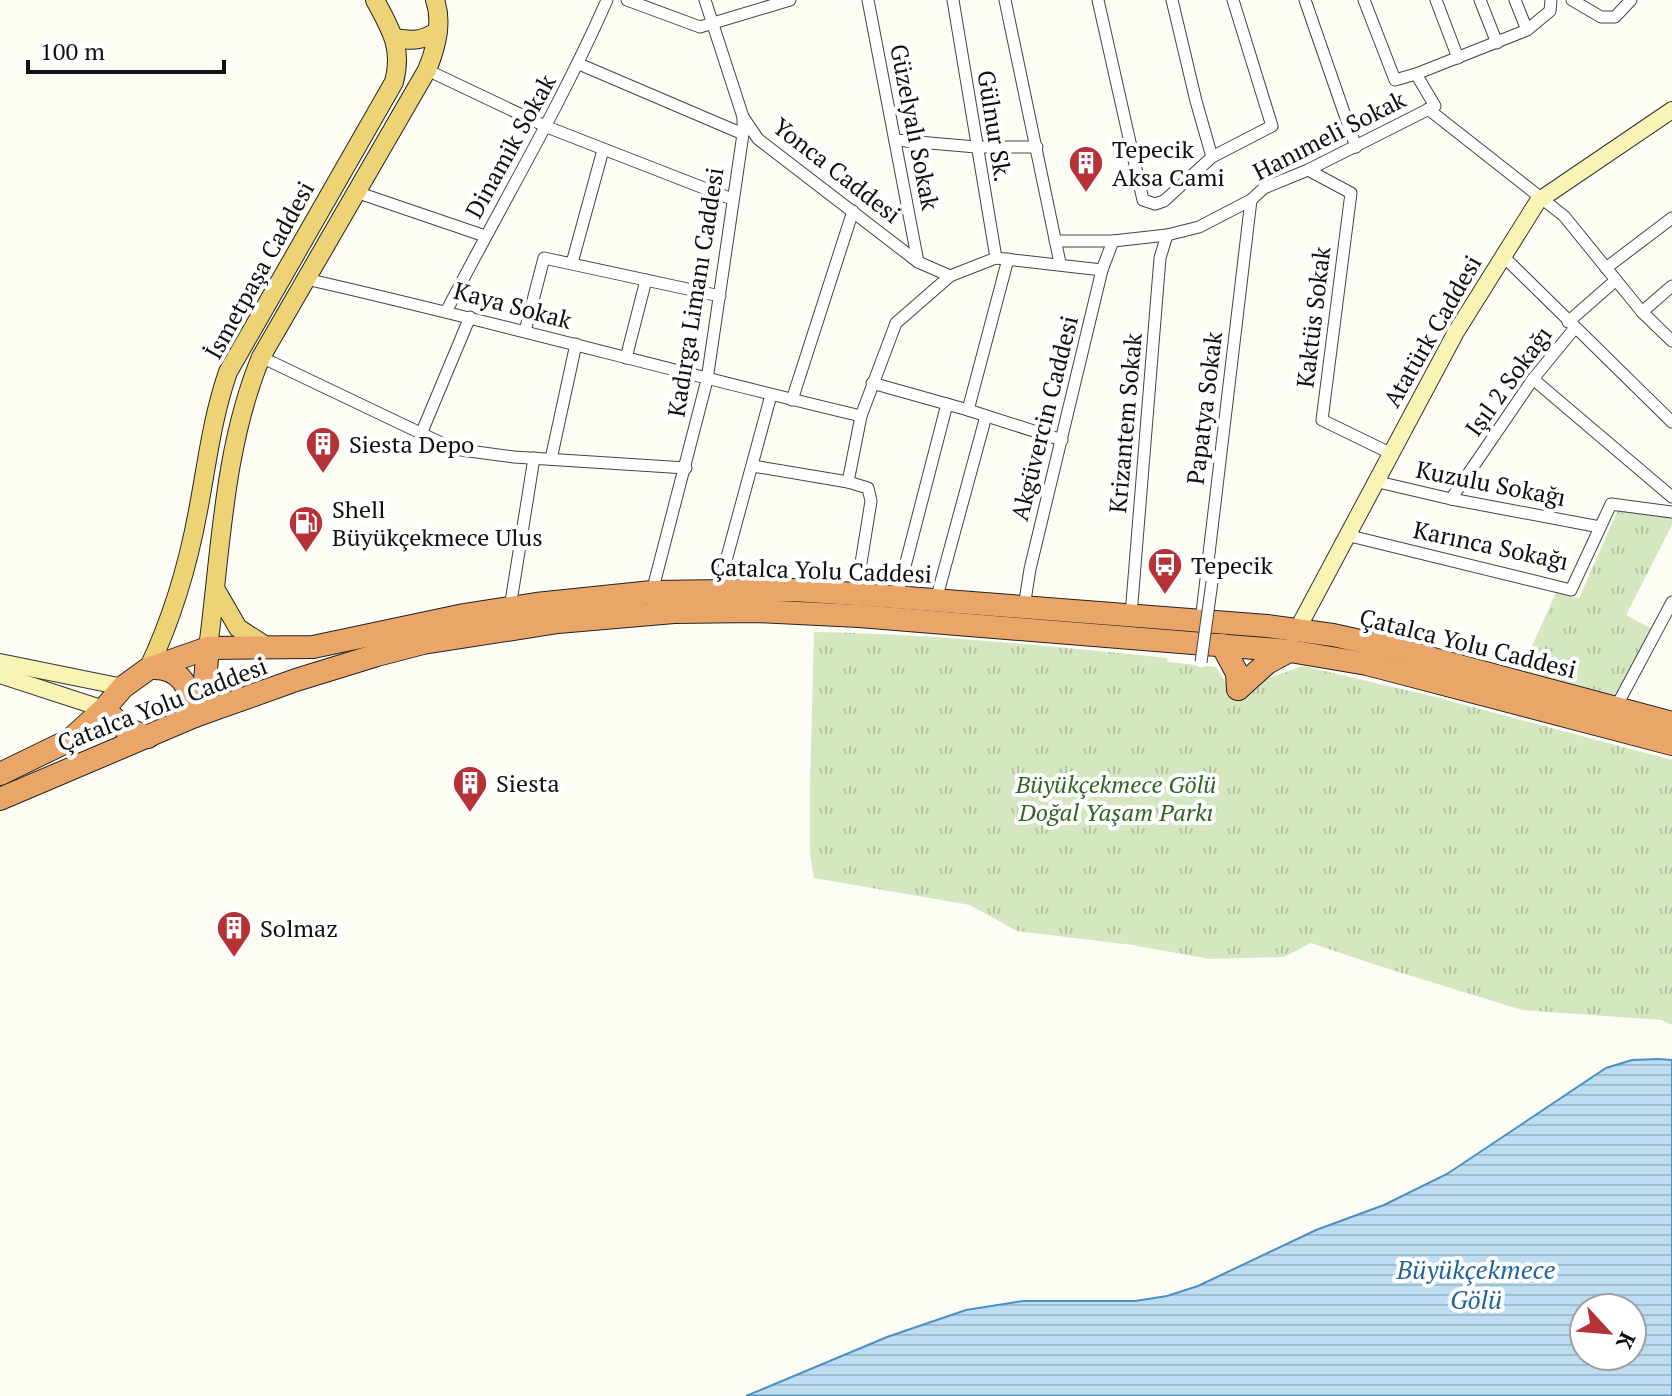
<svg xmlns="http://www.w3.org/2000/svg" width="1672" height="1396" font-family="'PT Serif',serif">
<defs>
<pattern id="park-tufts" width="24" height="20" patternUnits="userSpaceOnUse" patternTransform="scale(2)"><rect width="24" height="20" fill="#d4e7c0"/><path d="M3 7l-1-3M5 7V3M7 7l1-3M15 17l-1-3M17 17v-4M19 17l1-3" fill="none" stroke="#b5c5a4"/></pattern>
<pattern id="water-rules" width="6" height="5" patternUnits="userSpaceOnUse" patternTransform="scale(2)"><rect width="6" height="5" fill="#beddf2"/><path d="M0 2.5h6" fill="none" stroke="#a2bdce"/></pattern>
</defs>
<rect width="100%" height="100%" fill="#fefdf5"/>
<g fill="url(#park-tufts)">
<polygon points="1618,510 1672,517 1672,525 1626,615 1652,629 1615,696 1521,670 1556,593 1579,598"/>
<path d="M 814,632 C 932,634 1050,646 1167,658 L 1168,662 L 1216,667 L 1228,686 L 1245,697 L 1269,678 L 1303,666 L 1427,695 L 1672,760 L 1672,1025 L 1661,1020 L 1522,1010 L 1376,965 L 1311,943 L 1284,957 L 1210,959 L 1132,945 L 1017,931 L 970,905 L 814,878 L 810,854 L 810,783 Z"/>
</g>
<path fill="url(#water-rules)" stroke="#4a91c4" stroke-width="2" fill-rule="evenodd" d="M 1659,1059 L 1672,1060 L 1672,1396 L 746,1396 L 887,1337 L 966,1310 L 1023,1301 L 1135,1301 L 1167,1296 L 1198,1286 L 1316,1230 L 1384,1205 L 1447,1174 L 1606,1068 L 1632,1060 ZM 1632,1308 L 1632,1356 L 1584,1356 L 1584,1308 Z"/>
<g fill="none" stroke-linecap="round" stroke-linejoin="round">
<defs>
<g id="street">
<polyline points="627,0 700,27 790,0"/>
<polyline points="868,0 918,262"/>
<polyline points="953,0 996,258"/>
<polyline points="1005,0 1060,263"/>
<polyline points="1098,0 1143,200 1155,204 1164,201 1212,157 1272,126 1233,0"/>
<polyline points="1172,0 1196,101 1212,157"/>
<polyline points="1305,0 1356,147"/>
<polyline points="1436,0 1458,58"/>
<polyline points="1480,0 1497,43"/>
<polyline points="1515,0 1527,30"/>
<polyline points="1572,0 1601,17 1615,17 1631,0"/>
<polyline points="579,64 743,134"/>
<polyline points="427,70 547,127 732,199"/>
<polyline points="1416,74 1527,30 1550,11 1551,0"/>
<polyline points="1428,109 1564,216 1642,312 1672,341"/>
<polyline points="743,117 758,139 918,262 950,276"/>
<polyline points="895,140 976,147 1037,147"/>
<polyline points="1308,170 1351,193 1322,420 1390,453"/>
<polyline points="356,192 485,236"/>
<polyline points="1055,241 1113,241 1167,235 1199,227 1251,200 1264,188 1308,170 1435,106 1416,74 1395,80 1364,0"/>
<polyline points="1503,256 1672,422"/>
<polyline points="572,263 603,150"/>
<polyline points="1606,268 1672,218"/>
<path d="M 306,279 C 492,321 675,372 861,416"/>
<path d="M 447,310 C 500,207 560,107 607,0"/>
<polyline points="1642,312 1672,286"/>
<polyline points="1568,322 1616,280"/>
<polyline points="525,331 544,258 720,296"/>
<polyline points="261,357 454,449 514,457 686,468"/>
<polyline points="626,358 646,280"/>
<polyline points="1533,379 1672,497"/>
<polyline points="872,383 968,410 1062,440"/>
<polyline points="792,400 853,211"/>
<polyline points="968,410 1008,259"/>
<polyline points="421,434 470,317"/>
<polyline points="551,459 576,344"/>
<polyline points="753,466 848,482"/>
<polyline points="1374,481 1451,499 1600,527"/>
<polyline points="1451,499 1533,379 1574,329"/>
<polyline points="1346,535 1571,590 1611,504 1672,512"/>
<polyline points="718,590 771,395"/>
<polyline points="652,592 707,380 743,134 743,117 705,0"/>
<polyline points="856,594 871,501 868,488 848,482 861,416 896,323 950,276 996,258 1102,270"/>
<polyline points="897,597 947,404"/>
<polyline points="936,600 986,416"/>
<polyline points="1024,607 1030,569 1102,270 1113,241"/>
<polyline points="510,608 534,458"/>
<polyline points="1131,615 1160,258 1167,235"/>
<polyline points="1201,621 1251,200"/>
<polyline points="1616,707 1672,602"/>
</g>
<g id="secondary">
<polyline points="1297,630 1456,332 1538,201 1672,110"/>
<polyline points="0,662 123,687"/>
<polyline points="0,675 104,709"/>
</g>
<g id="primary">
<path d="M 394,38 C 413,41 422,41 438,31"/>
<polyline points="216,590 238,628 269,648"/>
<path d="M 208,648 C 221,551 223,449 261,357 L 427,70 C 436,48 443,23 435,0"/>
<path d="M 148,669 C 172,619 188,565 198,511 C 207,464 212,418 228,372 L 394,82 C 403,48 391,30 375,0"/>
</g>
<g id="highway">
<polyline points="1222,645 1237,673 1238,689"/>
<path d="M 151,668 C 183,666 190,690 195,716"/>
<polyline points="1238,689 1267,663 1291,650"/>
<polyline points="104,709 124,728 148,737"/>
<polyline points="195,715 203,701 208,648"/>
<polyline points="0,774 70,740 104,709 123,687 148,669 208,648 313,647 464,615 536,604 652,592 793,590 856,594 1267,626 1333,635 1392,648 1672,723"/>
<polyline points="0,799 195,716 296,680 377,655 423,643 558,622 674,612 756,611 859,616 1290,651 1367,664 1672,744"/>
</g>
</defs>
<use href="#street" stroke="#444" stroke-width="13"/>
<use href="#secondary" stroke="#333" stroke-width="18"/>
<use href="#primary" stroke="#222" stroke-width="20"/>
<use href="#highway" stroke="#222" stroke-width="24"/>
<use href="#street" stroke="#fff" stroke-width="11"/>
<use href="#secondary" stroke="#f9f3b6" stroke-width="16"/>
<use href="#primary" stroke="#eed376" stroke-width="18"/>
<use href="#highway" stroke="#e9a668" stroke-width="22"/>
<defs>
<polyline id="street-bridge" points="1201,662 1212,582"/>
</defs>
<use href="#street-bridge" stroke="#444" stroke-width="13" stroke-linecap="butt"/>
<use href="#street-bridge" stroke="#fff" stroke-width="11"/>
</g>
<defs>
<symbol id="building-pin" viewBox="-11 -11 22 30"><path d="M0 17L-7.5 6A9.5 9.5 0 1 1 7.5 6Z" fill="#b73236" stroke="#fff"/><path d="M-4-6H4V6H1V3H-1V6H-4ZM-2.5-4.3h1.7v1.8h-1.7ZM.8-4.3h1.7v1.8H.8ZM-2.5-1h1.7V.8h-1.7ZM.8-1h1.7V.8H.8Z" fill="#fff"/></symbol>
<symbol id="fuel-pin" viewBox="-11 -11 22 30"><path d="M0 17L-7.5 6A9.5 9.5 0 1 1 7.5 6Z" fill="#b73236" stroke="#fff"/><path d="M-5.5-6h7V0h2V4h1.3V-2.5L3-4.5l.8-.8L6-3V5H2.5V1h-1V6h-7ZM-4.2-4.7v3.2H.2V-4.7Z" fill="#fff"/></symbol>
<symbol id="bus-pin" viewBox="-11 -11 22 30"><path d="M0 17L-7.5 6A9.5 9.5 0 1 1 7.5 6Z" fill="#b73236" stroke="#fff"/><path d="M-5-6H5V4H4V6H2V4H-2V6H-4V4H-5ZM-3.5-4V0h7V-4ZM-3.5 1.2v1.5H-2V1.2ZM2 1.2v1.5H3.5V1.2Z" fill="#fff"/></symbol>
</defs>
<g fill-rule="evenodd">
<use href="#building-pin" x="1066" y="143" width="40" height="54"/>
<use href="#building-pin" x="303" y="424" width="40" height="54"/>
<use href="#fuel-pin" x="286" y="503" width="40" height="54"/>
<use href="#bus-pin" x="1145" y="545" width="40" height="54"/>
<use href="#building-pin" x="450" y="763" width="40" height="54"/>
<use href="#building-pin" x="214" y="908" width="40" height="54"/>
</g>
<g text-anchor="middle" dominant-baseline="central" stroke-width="8" stroke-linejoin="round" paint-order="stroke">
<g font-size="24" fill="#111" stroke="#fff">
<text transform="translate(995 126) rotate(81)">Gülnur Sk.</text>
<text transform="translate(915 127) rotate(79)">Güzelyalı Sokak</text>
<text transform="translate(1329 135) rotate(-27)">Hanımeli Sokak</text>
<text transform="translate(510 146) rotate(-61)">Dinamik Sokak</text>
<text transform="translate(837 170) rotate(38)">Yonca Caddesi</text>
<text transform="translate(259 270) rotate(-61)">İsmetpaşa Caddesi</text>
<text transform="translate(695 292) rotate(-81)">Kadırga Limanı Caddesi</text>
<text transform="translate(513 305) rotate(15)">Kaya Sokak</text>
<text transform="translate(1313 317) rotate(-83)">Kaktüs Sokak</text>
<text transform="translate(1432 331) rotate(-60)">Atatürk Caddesi</text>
<text transform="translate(1508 381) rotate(-54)">Işıl 2 Sokağı</text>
<text transform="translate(1204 408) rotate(-83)">Papatya Sokak</text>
<text transform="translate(1044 418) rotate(-76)">Akgüvercin Caddesi</text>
<text transform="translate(1125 423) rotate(-85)">Krizantem Sokak</text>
<text transform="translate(1491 483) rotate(11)">Kuzulu Sokağı</text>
<text transform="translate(1491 545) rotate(12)">Karınca Sokağı</text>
<text transform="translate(821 570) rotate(2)">Çatalca Yolu Caddesi</text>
<text transform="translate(1468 643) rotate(14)">Çatalca Yolu Caddesi</text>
<text transform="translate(162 704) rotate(-21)">Çatalca Yolu Caddesi</text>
</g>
<g font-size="24" fill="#111" stroke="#fff" text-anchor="start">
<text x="1112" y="149">Tepecik<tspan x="1112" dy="28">Aksa Cami</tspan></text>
<text x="349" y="444">Siesta Depo</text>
<text x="332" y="509">Shell<tspan x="332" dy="28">Büyükçekmece Ulus</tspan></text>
<text x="1191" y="565">Tepecik</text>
<text x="496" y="783">Siesta</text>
<text x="260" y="928">Solmaz</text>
</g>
<g font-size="24" font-style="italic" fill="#316525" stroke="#fff">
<text x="1116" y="784">Büyükçekmece Gölü<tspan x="1116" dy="28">Doğal Yaşam Parkı</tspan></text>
</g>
<g font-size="26" font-style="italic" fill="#22649b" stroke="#fff">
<text x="1476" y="1269">Büyükçekmece<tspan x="1476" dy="30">Gölü</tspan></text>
</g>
</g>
<g transform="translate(1608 1332) rotate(116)"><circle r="38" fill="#ffffff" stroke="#a0a0a0" stroke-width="2"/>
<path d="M0-6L14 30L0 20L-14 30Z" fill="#b73236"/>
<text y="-12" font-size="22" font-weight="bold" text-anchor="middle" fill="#111111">K</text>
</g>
<path d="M28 60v12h196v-12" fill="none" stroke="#111111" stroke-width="4"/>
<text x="40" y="60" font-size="24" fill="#111111" stroke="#ffffff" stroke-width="6" paint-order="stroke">100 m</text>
</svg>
